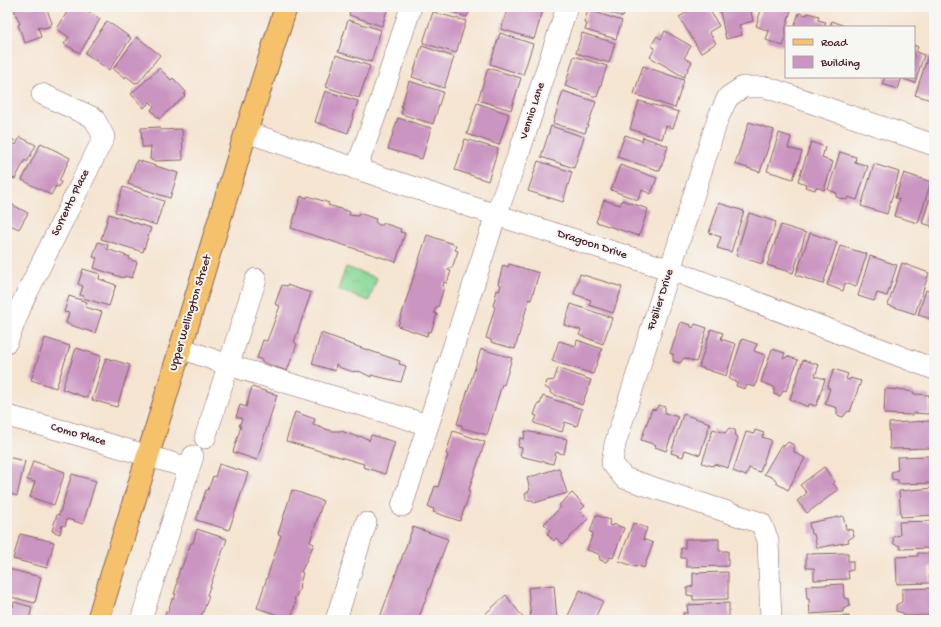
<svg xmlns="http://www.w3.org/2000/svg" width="941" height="627" font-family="'Gochi Hand',sans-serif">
<defs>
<pattern id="park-crowns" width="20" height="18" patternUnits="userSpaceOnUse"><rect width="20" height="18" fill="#87d897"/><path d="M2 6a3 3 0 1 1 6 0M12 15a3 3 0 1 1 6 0" fill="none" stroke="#76b982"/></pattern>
</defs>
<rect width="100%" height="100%" fill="#f6f6f2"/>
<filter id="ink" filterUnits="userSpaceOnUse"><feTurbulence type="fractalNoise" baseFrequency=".025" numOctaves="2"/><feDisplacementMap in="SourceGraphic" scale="8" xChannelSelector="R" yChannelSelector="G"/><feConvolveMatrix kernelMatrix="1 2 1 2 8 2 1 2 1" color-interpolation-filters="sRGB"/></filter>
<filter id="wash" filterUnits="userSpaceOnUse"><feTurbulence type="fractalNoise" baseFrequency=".012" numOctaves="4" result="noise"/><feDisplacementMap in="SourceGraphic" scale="16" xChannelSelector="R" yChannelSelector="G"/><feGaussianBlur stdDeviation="0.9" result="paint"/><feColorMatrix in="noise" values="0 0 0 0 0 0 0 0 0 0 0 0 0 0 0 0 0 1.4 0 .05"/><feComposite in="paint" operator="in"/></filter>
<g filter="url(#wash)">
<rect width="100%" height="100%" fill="#f5e4d0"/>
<polygon fill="url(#park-crowns)" stroke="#687c61" points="346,267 377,278 369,301 338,290"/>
<g id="blocks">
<g fill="#ca95c1">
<polygon points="13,7 46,7 52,23 50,26 44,28 38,27 41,37 25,43 18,25 20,24"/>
<polygon points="70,7 81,7 100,19 80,53 64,44 69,37 57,29"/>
<polygon points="351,7 388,7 382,26 349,15"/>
<polygon points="436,7 471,7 467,17"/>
<polygon points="508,7 544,7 534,39 501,29"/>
<polygon points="595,7 626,7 623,17"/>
<polygon points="695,7 708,7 719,26 709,32 716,43 701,53 679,17"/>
<polygon points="719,7 750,7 753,21 739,25 742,35 726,39"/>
<polygon points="762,7 792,7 786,27 786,38 783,46 766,40 769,31 756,26"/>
<polygon points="588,10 622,21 616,39 585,30 587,24 584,23"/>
<polygon points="433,12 466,21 456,53 423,43"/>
<polygon points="799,13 807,15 808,13 819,16 818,20 826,22 824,27 794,27"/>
<polygon points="348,20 381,30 371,62 338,52"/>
<polygon points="107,21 131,38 109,70 85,53"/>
<polygon points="832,21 847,27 830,27"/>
<polygon points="665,31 691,46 684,58 692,62 684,77 650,57 655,48 651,46 657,36 661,39"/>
<polygon points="500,33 533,44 523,75 490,64"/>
<polygon points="582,33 615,43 609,63 576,53"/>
<polygon points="137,37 160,55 139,82 135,83 126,76 125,78 113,69"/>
<polygon points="914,45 918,47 916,52 924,55 915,83 904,79 904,77 914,77"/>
<polygon points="422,46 454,57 444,88 412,77"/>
<polygon points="336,55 370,66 359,98 326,87"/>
<polygon points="574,56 607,66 597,97 565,86"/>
<polygon points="928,56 934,58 934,92 931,100 915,95"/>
<polygon points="643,66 684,80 675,108 634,94"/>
<polygon points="159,68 171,80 173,78 186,92 184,95 185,96 159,119 151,110 154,106 150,102 144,108 131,94"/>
<polygon points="488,68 521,78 511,110 478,100"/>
<polygon points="885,77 902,77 898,89 882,84"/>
<polygon points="409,81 443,92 433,124 401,114 403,108 401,108"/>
<polygon points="325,91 358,101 348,133 315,122"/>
<polygon points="563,91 596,102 585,133 553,123"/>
<polygon points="639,101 679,112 673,128 666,126 662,139 630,129"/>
<polygon points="477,103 509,114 499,145 467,134"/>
<polygon points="398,118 431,128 422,159 388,149"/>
<polygon points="749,122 774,130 760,172 735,164"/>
<polygon points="551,126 584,137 574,168 541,157"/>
<polygon points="160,127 160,130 182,129 183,160 153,161 150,159 151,147 142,147 141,128"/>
<polygon points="779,133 791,137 788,148 802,152 793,179 767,171"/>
<polygon points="625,135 642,141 643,137 668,146 660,171 617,157"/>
<polygon points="7,137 15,141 13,143 16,145 20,137 36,145 27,162 25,160 15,179 7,176"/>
<polygon points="465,139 498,149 488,181 455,170"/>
<polygon points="811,142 825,147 822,158 833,162 824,190 816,187 815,190 805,187 806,184 798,181"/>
<polygon points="41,143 70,158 59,181 61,182 59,187 56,186 51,195 22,180"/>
<polygon points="840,152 856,157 855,162 868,166 857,200 848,197 847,200 836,197 837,193 828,190"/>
<polygon points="137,160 178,173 170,198 128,184"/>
<polygon points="538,161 572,172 563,202 528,191"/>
<polygon points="874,164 899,172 887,214 861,206"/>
<polygon points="620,165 657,178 651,194 642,190 638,200 611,190"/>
<polygon points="904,173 931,182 918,223 894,216 899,199 895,198"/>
<polygon points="934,185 934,229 931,228 932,226 922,223"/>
<polygon points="123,187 164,201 156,225 115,212"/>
<polygon points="301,196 307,198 308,196 329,203 328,205 350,212 349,215 358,216 359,213 376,219 375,222 379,225 383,225 383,223 401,229 400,232 405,233 396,262 291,228"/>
<polygon points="604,200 620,205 622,200 648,209 639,236 596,222"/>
<polygon points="7,202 28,213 19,229 8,224 7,225"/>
<polygon points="719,203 744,211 731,252 717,248 721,237 709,233"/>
<polygon points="749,213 776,222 762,264 736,255"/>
<polygon points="109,214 151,228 143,252 101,239"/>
<polygon points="781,225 806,233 793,273 767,265"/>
<polygon points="810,233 837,242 823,284 796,275"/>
<polygon points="427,235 456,245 455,250 458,251 452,268 449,268 448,270 451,271 447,283 444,282 443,287 444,287 438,307 436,307 434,313 437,314 431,332 428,331 427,336 398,326"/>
<polygon points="98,242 108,245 107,249 130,257 129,259 137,262 132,278 124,276 124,278 94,268 97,258 93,257"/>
<polygon points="840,246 867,254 856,287 845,283 843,291 827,285"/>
<polygon points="870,256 897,265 887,296 877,293 874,301 858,296"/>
<polygon points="902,263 929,273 915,314 888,305"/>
<polygon points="509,264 539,273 531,300 529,299 515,349 491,342 491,340 486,338 495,307 493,306 497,290 499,291 501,285 498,284 503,265 508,267"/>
<polygon points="83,269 100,274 99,279 116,285 109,306 83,298 84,296 80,295 83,286 78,284"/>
<polygon points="580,274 622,287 613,313 589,305 591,300 574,294"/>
<polygon points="934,281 934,320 918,315 926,290 930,292"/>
<polygon points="282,285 287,286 287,285 311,293 294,342 297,344 287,371 262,362 262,360 257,358 263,340 267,341 280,306 275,304"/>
<polygon points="69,296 87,302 85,307 102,312 95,333 70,325 66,323 69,313 64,312"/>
<polygon points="571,304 612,318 603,344 579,335 581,330 564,325"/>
<polygon points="681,322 691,325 691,327 693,328 695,324 707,328 696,362 684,358 680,363 673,361 673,354 670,353"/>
<polygon points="711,329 723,333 721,339 736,344 726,376 699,367"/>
<polygon points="321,333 344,341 344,342 400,361 399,364 406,366 401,382 371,375 371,377 359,371 359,372 354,371 354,372 341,368 336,364 335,371 312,364"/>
<polygon points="45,338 70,346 56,388 31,380"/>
<polygon points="742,339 757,344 754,351 765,355 755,387 747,385 745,389 736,386 737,382 729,379"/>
<polygon points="577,340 602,349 593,374 552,361 559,341 576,346"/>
<polygon points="76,348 101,356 87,398 62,389"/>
<polygon points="481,349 512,358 504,385 502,384 487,435 462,428 462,425 457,424"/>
<polygon points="772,349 785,353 783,358 786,358 787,356 798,360 786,391 784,390 780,396 774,394 774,387 761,382"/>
<polygon points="106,358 130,365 117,407 92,400"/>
<polygon points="803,360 819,365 815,376 825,379 816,406 809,404 808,407 790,399"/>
<polygon points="558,368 591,380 582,405 550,393 551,391 545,387 547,381 554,380"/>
<polygon points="834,369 848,374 846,379 850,380 850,378 861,381 850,412 848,411 843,417 837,415 837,408 825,404 830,388 827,388"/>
<polygon points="252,387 277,395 257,460 233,452 241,426 239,426 242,419 236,417 240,405 246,407"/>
<polygon points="885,389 906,390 906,391 914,392 914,394 929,395 929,414 913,413 913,415 884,414"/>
<polygon points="543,396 582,409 577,426 565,422 562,432 534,423 537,416 534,415 538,404 540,404"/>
<polygon points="659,405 665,407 665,413 678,417 666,451 655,447 656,445 641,440 652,409 655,410"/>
<polygon points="295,412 315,419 313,425 332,431 341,431 358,437 359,436 368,439 369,441 371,435 395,442 385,474 363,467 364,464 286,441"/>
<polygon points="683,414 710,423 700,455 685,450 683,457 671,453"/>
<polygon points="932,421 933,448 890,449 889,423"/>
<polygon points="729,428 735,430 736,436 738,437 728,468 714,464 713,466 702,463 713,429 725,433"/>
<polygon points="755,430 764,433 762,437 771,440 760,472 749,468 746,476 733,471 746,432 754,434"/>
<polygon points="453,431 485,442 468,492 470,492 460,521 433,512 434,509 428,507 435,486 438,487 448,455 446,454"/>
<polygon points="525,431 567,439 564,454 556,452 553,464 520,456 522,448 518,447 520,438 524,439"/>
<polygon points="788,442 794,445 794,452 805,458 788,490 776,483 777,482 774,478 764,474 781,445 784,446"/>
<polygon points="931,456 932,483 898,484 898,480 892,479 891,472 898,470 897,457"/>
<polygon points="7,457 25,461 17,496 7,493"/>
<polygon points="33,461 65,472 54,505 30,497 35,482 27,480"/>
<polygon points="219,464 248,473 229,530 196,520 206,490 208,490 213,476 215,477"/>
<polygon points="824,467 835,482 833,483 838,490 807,513 797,501 807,493 800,485"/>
<polygon points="559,468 567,493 534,503 533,500 526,500 525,494 530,490 527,478"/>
<polygon points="72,474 96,481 83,524 67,519 65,526 62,525 60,534 52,531 57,514 59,515"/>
<polygon points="933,488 934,515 901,517 899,491"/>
<polygon points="292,490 323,501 310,542 314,544 301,572 303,573 299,587 300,588 294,600 296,601 291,619 257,608 281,535 278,534"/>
<polygon points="572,493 585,506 580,511 588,519 563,544 556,538 554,541 547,534 550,530 544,524 561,507 559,505"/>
<polygon points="596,515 610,520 609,525 612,526 613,524 624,528 613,558 610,557 606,562 600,560 599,554 587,550 593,533 590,532"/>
<polygon points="843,516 846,529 852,530 854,536 848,540 849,542 817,548 814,534 811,534 809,523"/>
<polygon points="934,521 933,548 900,549 900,546 894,544 893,537 900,535 899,522"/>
<polygon points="633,523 647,528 643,539 653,543 644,568 637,565 636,567 619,561"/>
<polygon points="413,527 448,539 418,620 379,620"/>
<polygon points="197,529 227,539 207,595 209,596 200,620 163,620 166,611 168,612 172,599 174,599 176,594 174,594 177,585 177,579 180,568 181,569 191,543 193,543"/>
<polygon points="20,534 54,542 47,568 13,559"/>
<polygon points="685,539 719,539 719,551 728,551 728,566 686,567 686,558 681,558 681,548 685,548"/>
<polygon points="848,553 848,561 853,561 853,570 848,571 849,579 814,580 814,568 806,568 806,554"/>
<polygon points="918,553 934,553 934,567 929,567 930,583 897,584 896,557 918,556"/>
<polygon points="8,569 41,577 35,603 7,596"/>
<polygon points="728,572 728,599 693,600 693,596 687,595 687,588 693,586 693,573"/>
<polygon points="843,584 844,598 849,599 850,606 843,609 843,612 810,614 809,599 807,599 806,586"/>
<polygon points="554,585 557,620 531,620 528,588"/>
<polygon points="934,588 934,615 903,616 903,613 896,611 896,605 902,602 902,589"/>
<polygon points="580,590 603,601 594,620 566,620"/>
<polygon points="506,595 524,619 523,620 488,620 484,615"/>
<polygon points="14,602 32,607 29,620 7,620 7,605 13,607"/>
<polygon points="729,603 729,618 722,619 722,620 684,620 683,613 688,613 687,605"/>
<polygon points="256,615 270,620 254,620"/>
<polygon points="849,616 849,620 808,620 808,618"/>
</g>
</g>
</g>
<g filter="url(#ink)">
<use href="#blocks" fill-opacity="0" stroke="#866465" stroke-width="1"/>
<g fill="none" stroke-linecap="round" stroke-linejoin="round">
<defs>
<g id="minor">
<polyline points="246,132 496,215 671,270 934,369"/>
<polyline points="356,169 378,108 411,7"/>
<polyline points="7,342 23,301 104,137 94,118 42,94"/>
<polyline points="181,348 228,365 428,425"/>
<polyline points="7,416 68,432 189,468"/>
<polyline points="205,438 256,279"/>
<polyline points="402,506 496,215 519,153 567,7"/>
<polyline points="141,620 193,456"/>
<polyline points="336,620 366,523"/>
<polyline points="771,620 768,540 761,523 624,478 612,463 615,444 718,118 728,97 743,87 766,87 934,145"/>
</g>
<polyline id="major" points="98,620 246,132 286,7"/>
</defs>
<use href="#minor" stroke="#866465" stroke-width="22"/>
<use href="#major" stroke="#866465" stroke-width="24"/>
<use href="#minor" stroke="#fff" stroke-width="21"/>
<use href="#major" stroke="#f5c16b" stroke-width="22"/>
</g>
</g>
<g text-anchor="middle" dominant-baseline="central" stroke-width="4" stroke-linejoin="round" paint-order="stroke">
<g font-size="12" fill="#4a1f2b" stroke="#f6f6f2">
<text transform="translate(533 111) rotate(-72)">Vennio Lane</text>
<text transform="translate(71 203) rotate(-64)">Sorrento Place</text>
<text transform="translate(592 245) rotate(18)">Dragoon Drive</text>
<text transform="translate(661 300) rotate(-72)">Fusilier Drive</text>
<text transform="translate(191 313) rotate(-73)">Upper Wellington Street</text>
<text transform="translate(78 435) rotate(16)">Como Place</text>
</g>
</g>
<rect width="941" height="627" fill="none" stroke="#f6f6f2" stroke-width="24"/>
<rect x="785" y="26" width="130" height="52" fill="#f6f6f2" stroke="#b1a0a2"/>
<rect x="793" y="39" width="20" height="6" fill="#f5c16b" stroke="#b1a0a2"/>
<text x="821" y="46" font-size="12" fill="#4a1f2b">Road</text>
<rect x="793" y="56" width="20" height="12" fill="#ca95c1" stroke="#b1a0a2"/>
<text x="821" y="66" font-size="12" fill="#4a1f2b">Building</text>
</svg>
